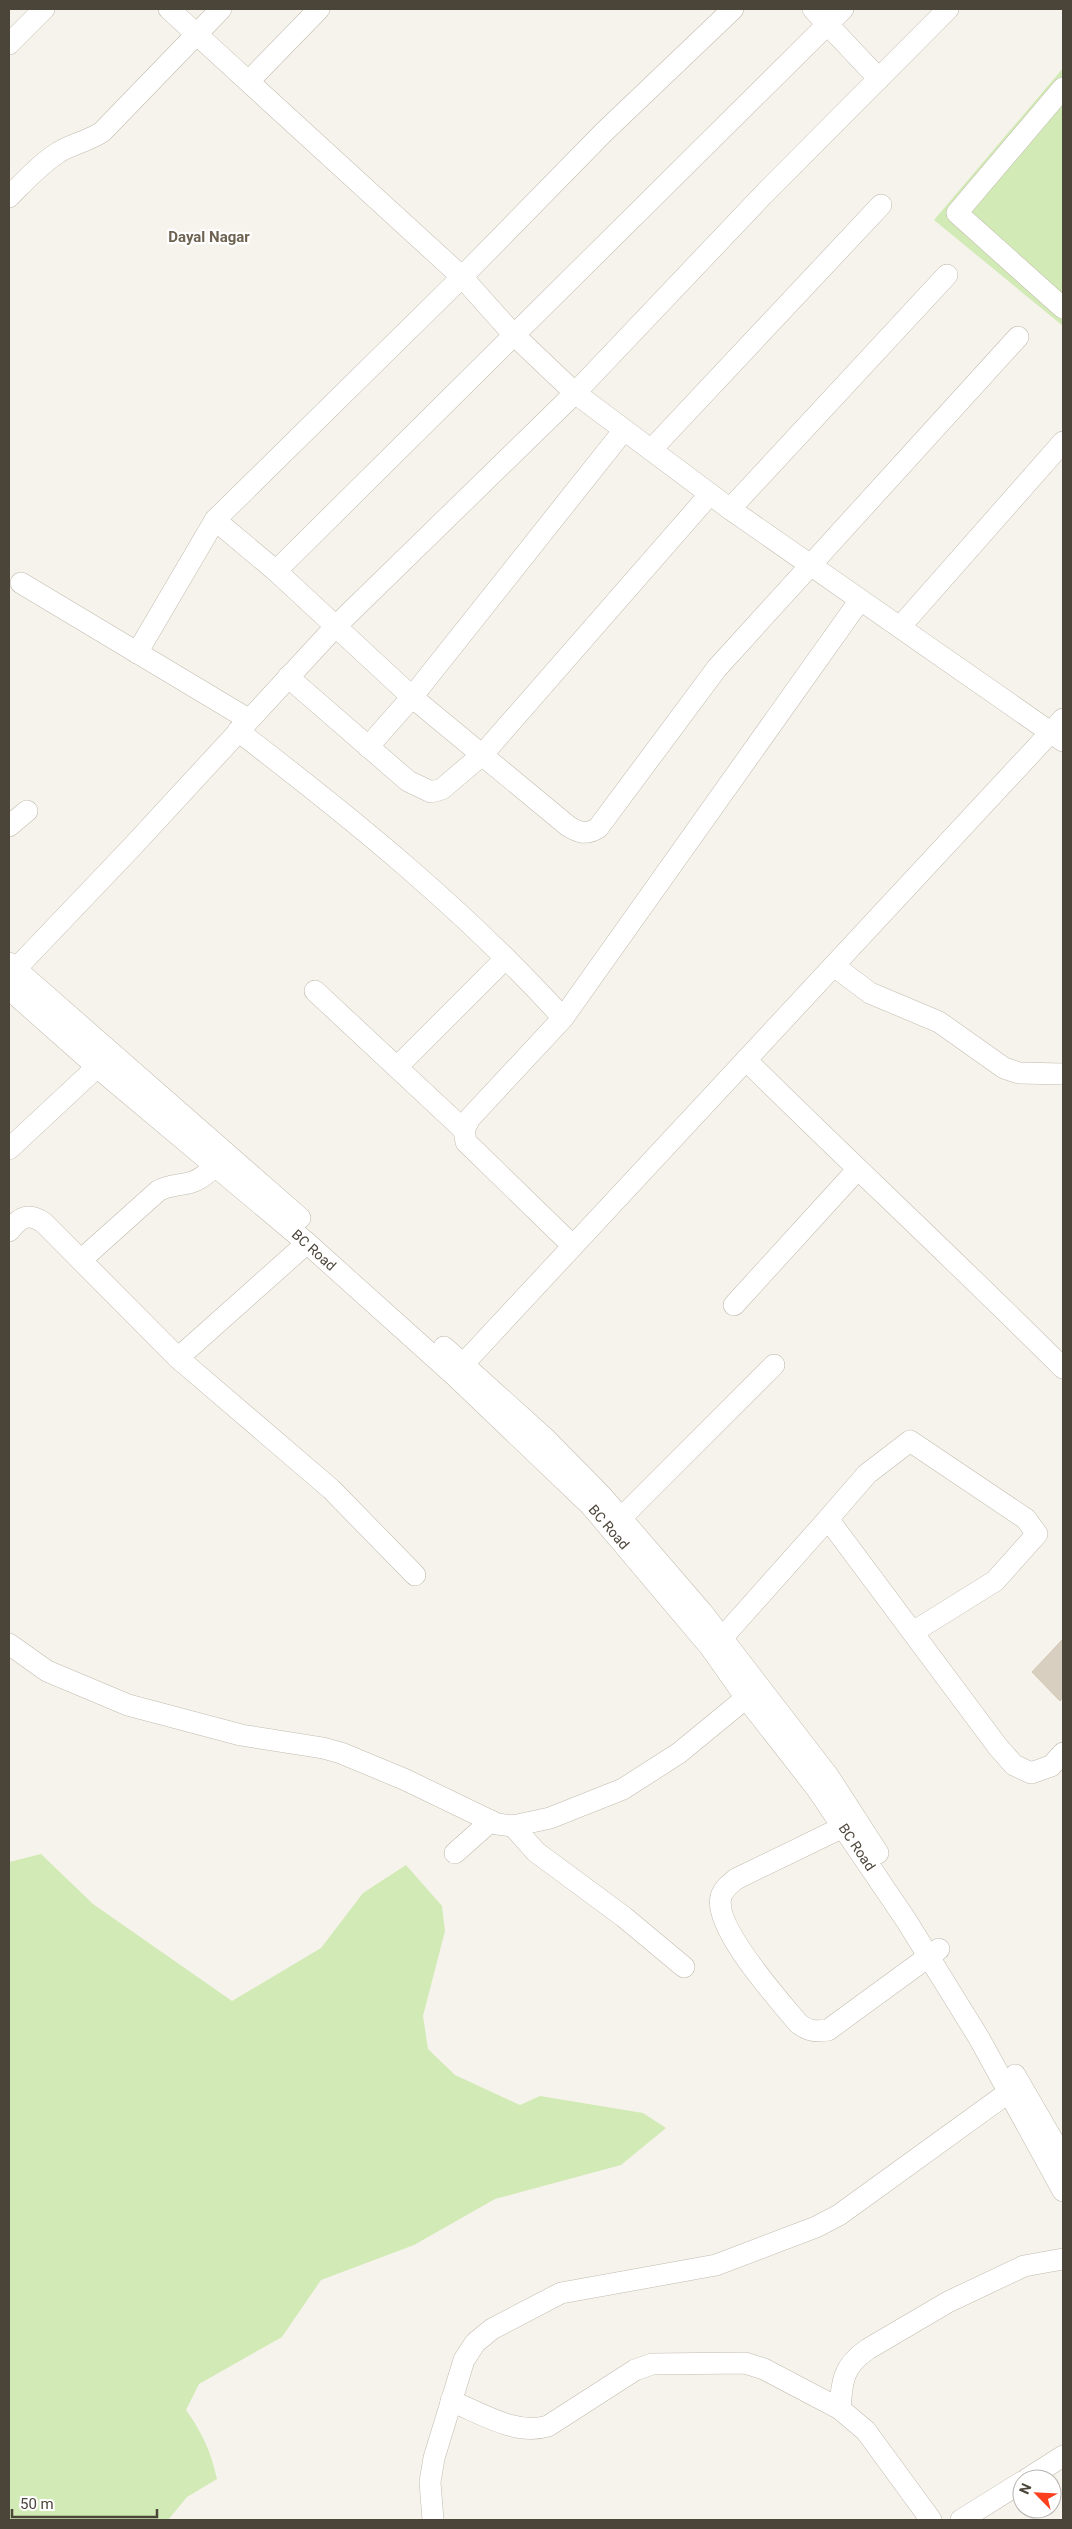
<svg xmlns="http://www.w3.org/2000/svg" width="1072" height="2529" font-family="Roboto,sans-serif">
<rect width="100%" height="100%" fill="#f6f3ec"/>
<g fill="#d2eab5">
<polygon points="1063,68 1063,326 934,220"/>
<path d="M 41,1854 L 93,1904 L 232,2001 L 321,1948 L 363,1893 L 406,1865 L 442,1906 L 445,1931 L 423,2016 L 428,2049 L 455,2075 L 520,2105 L 540,2096 L 643,2113 L 666,2128 L 621,2165 L 495,2199 L 414,2245 L 321,2280 L 282,2337 L 199,2384 L 186,2410 C 202,2432 211,2452 217,2479 L 187,2497 L 168,2520 L 9,2520 L 9,1862 Z"/>
</g>
<polygon fill="#d8cfc1" stroke="#d3c7b4" points="1063,1639 1063,1697 1060,1701 1032,1672"/>
<g fill="none" stroke-linecap="round" stroke-linejoin="round">
<defs>
<g id="minor">
<polyline points="169,9 462,277 513,334 575,393 730,509 1063,741"/>
<polyline points="813,9 879,79"/>
<polyline points="9,44 44,9"/>
<polyline points="249,81 319,9"/>
<polyline points="1063,88 957,213 1063,308"/>
<path d="M 9,197 C 25,181 40,164 59,152 C 73,144 88,141 102,132 L 221,9"/>
<polyline points="651,450 881,205"/>
<polyline points="730,509 947,275"/>
<polyline points="215,520 462,277 604,132 733,9"/>
<polyline points="276,571 843,9"/>
<polyline points="21,583 248,719"/>
<polyline points="900,627 1063,442"/>
<path d="M 137,653 L 215,520 L 276,571 L 412,697 L 568,826 C 579,833 586,835 598,828 L 717,668 L 1018,337"/>
<polyline points="288,677 408,781 431,792 442,789 483,754 710,494"/>
<path d="M 238,731 C 353,819 465,910 563,1018 L 470,1118 L 464,1130 L 466,1142 L 573,1246"/>
<polyline points="368,747 412,697 624,430"/>
<polyline points="9,826 27,811"/>
<polyline points="9,963 300,1218"/>
<polyline points="834,966 870,993 939,1022 1004,1068 1019,1073 1063,1074"/>
<polyline points="9,976 132,847 335,627 575,393 763,195 948,9"/>
<polyline points="9,989 97,1067 307,1243 454,1375 591,1506 710,1647 746,1698 817,1789 906,1920 979,2038 1063,2191"/>
<polyline points="315,991 464,1130"/>
<polyline points="563,1018 860,600"/>
<path d="M 746,1060 C 851,1164 959,1264 1063,1368"/>
<polyline points="397,1067 506,958"/>
<polyline points="9,1149 97,1067"/>
<path d="M 9,1231 C 20,1217 28,1212 44,1223 L 178,1358 L 331,1489 L 415,1575"/>
<path d="M 81,1260 L 158,1191 C 170,1184 180,1186 192,1182 C 202,1179 208,1172 216,1166"/>
<polyline points="734,1305 857,1170"/>
<polyline points="444,1347 546,1439 602,1496 702,1612 829,1777 878,1853"/>
<polyline points="178,1358 307,1243"/>
<polyline points="454,1374 1063,719"/>
<polyline points="621,1518 774,1365"/>
<polyline points="828,1519 867,1474 910,1441 1026,1519 1037,1534 995,1581 913,1632"/>
<polyline points="9,1644 47,1671 128,1705 241,1735 323,1748 341,1753 406,1780 497,1824 513,1826 550,1818 623,1789 679,1753 746,1698"/>
<polyline points="711,1646 722,1638 828,1519 998,1747 1014,1765 1031,1773 1051,1766 1063,1753"/>
<polyline points="513,1826 536,1852 624,1917 684,1967"/>
<path d="M 843,1827 L 736,1879 C 730,1884 723,1889 721,1897 C 713,1927 778,1999 798,2023 C 808,2031 815,2032 828,2030 L 939,1949"/>
<polyline points="455,1853 491,1821"/>
<polyline points="1015,2075 1063,2158"/>
<path d="M 451,2401 C 481,2413 516,2436 548,2426 L 635,2370 L 652,2364 L 745,2363 L 764,2369 L 840,2409 L 866,2431 L 931,2520"/>
<path d="M 840,2409 C 842,2380 843,2366 868,2349 L 948,2302 L 1024,2266 L 1063,2259"/>
<polyline points="1027,2479 1063,2456"/>
<polyline points="433,2520 430,2482 434,2458 464,2360 475,2343 492,2329 561,2293 716,2265 816,2227 839,2215 1020,2084"/>
<polyline points="961,2520 1022,2482"/>
</g>
</defs>
<use href="#minor" stroke="#c2bbae" stroke-width="22"/>
<use href="#minor" stroke="#fff" stroke-width="21"/>
</g>
<g text-anchor="middle" dominant-baseline="central" stroke-width="4.5" stroke-linejoin="round" paint-order="stroke">
<g font-size="14" fill="#4b4439" stroke="#fff">
<text transform="translate(314 1250) rotate(42)">BC Road</text>
<text transform="translate(609 1527) rotate(49)">BC Road</text>
<text transform="translate(857 1847) rotate(56)">BC Road</text>
</g>
<g font-size="15" font-weight="bold" fill="#6e6250" stroke="#fff">
<text x="209" y="237">Dayal Nagar</text>
</g>
</g>
<rect width="1072" height="2529" fill="none" stroke="#4b4439" stroke-width="20"/>
<g transform="translate(1037 2494) rotate(294)"><circle r="24" fill="#ffffff" stroke="#b7b4b0"/>
<path d="M0-4L9 19L0 12L-9 19Z" fill="#fc3f1d"/>
<text y="-8" font-size="14" font-weight="bold" text-anchor="middle" fill="#4b4439">N</text>
</g>
<path d="M12 2509v8h145v-8" fill="none" stroke="#4b4439" stroke-width="2.5"/>
<text x="20" y="2509" font-size="15" fill="#4b4439" stroke="#ffffff" stroke-width="4" paint-order="stroke">50 m</text>
</svg>
